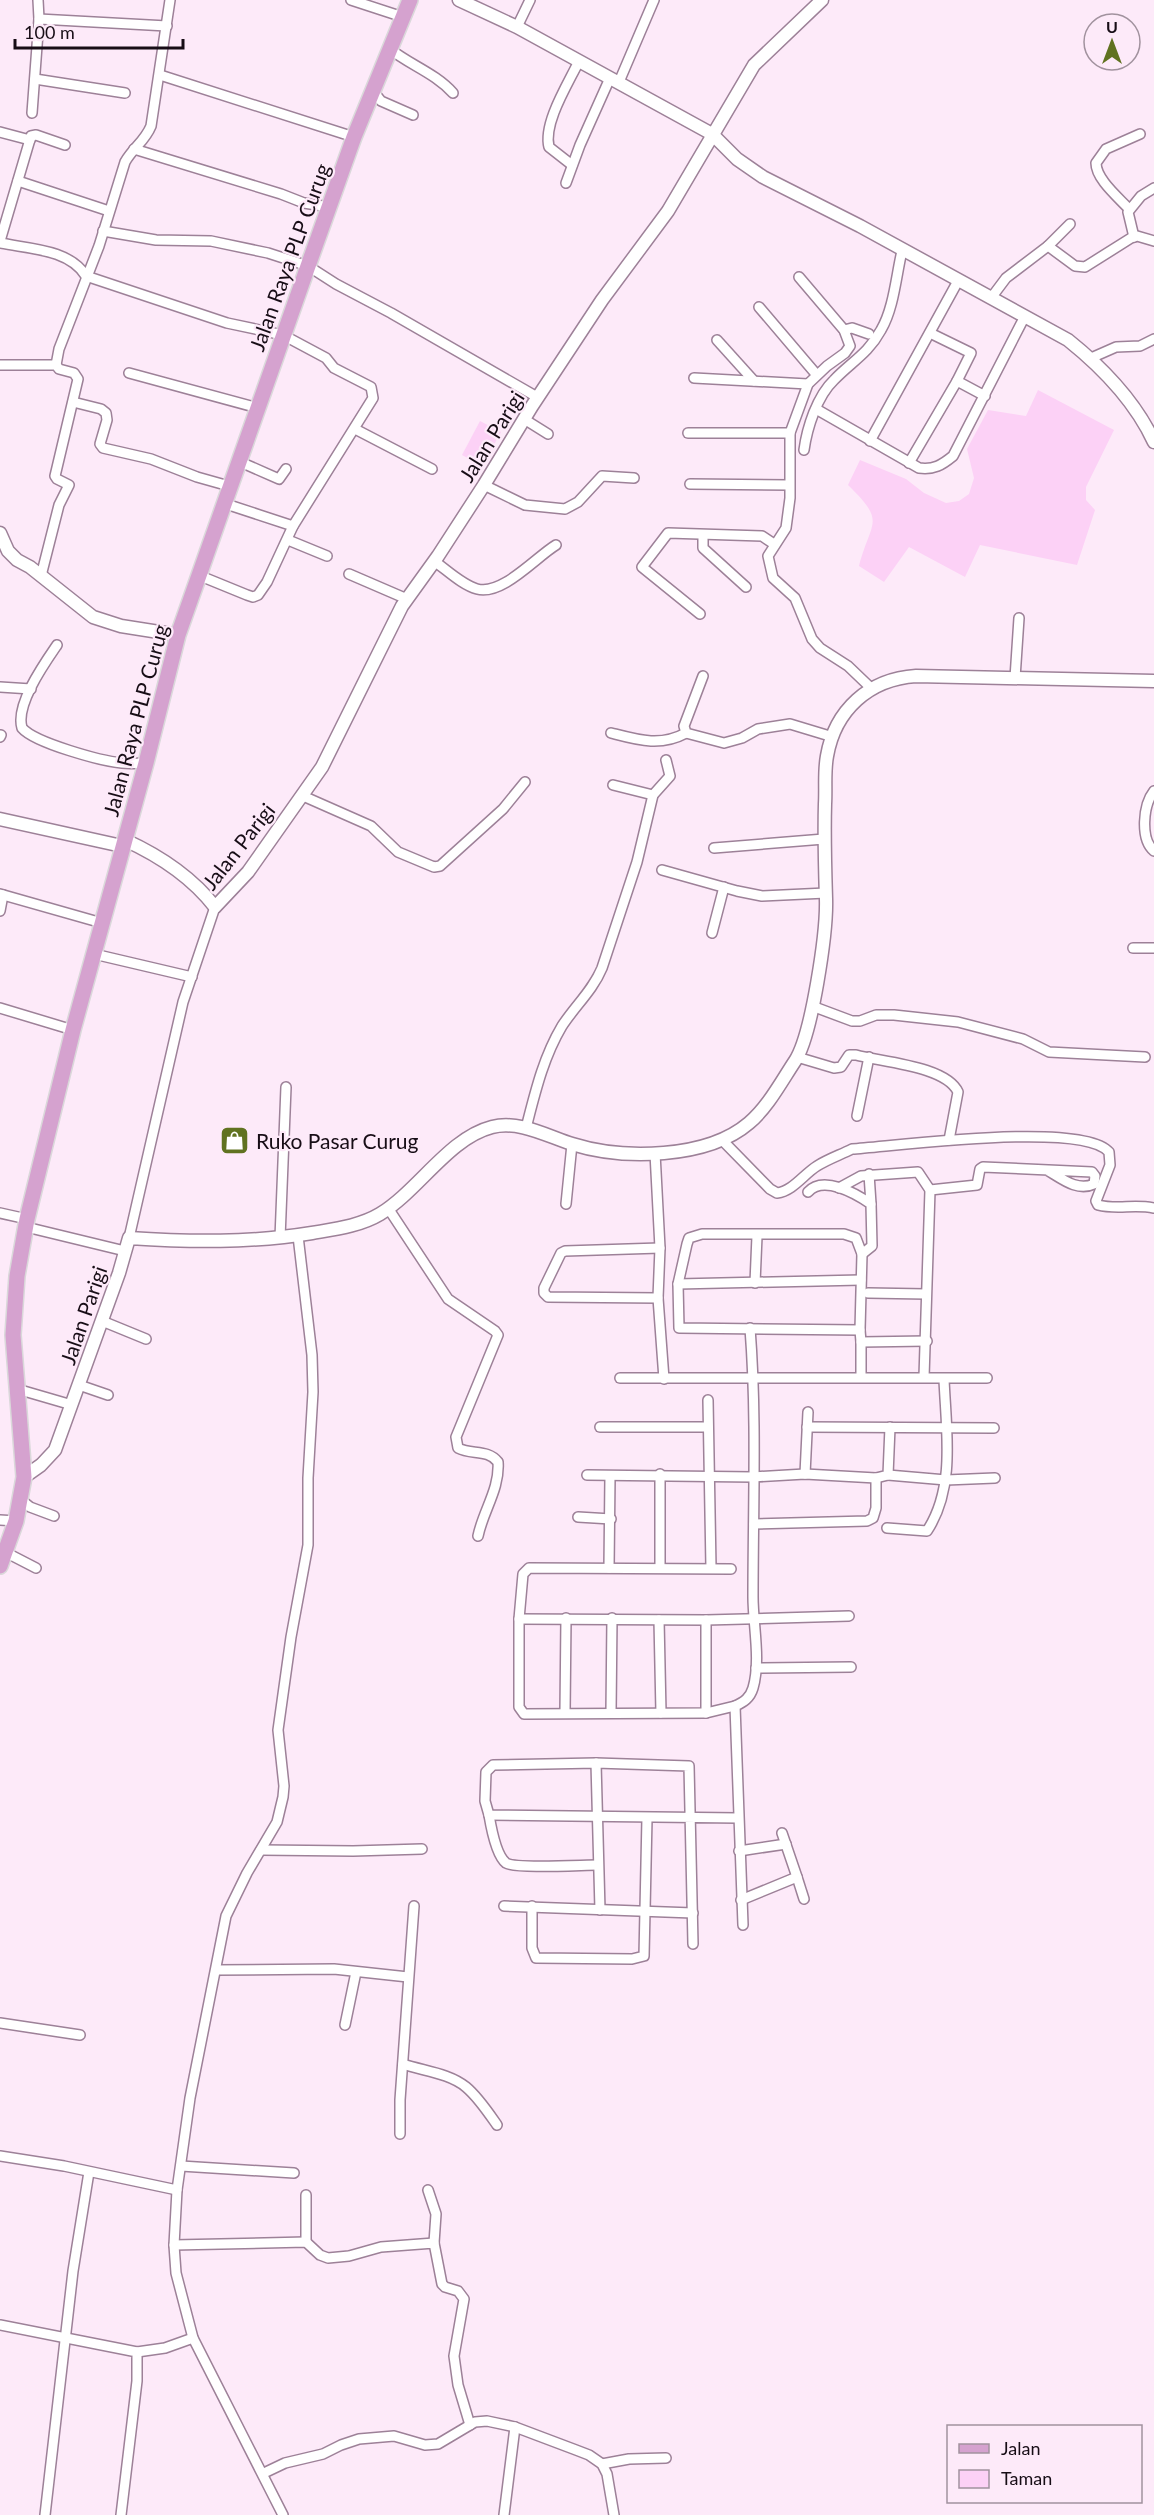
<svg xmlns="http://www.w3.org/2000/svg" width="1154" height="2515" font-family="Lato,sans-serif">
<rect width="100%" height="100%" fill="#fdeaf9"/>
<g fill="#fcd1f6">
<path d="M 1038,390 L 1114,430 L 1086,487 L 1086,500 L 1095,510 L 1077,565 L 980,545 L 965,577 L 909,547 L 884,582 L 859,566 C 871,520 887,523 848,485 L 860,460 L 906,479 L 924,493 L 946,503 L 959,501 L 969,494 L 974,478 L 967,449 L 988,410 L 1026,416 Z"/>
<polygon points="480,421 501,432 482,466 462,455"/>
</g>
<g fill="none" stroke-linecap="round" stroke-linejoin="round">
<defs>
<g id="minor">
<polyline points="351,0 403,17"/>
<polyline points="39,19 167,26"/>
<polyline points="517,27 530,0"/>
<path d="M 390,49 C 410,65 435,73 453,93"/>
<polyline points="160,75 354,137"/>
<polyline points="35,79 125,93"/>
<polyline points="619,82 654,0"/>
<polyline points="373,91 381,101 413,115"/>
<polyline points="32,113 39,19 38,0"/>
<polyline points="0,132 30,140"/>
<polyline points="134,149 281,194 304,203 329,207"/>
<path d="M 572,165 L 549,147 C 543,123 568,84 579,61"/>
<polyline points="18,181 109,211"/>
<polyline points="566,183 580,145 610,78"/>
<path d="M 1129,209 C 1118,197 1096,179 1096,163 L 1106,149 L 1140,134"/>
<polyline points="103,231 156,240 211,241 268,253 308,266 336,284 391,313 537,397"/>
<polyline points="1134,237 1128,212 1141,196 1154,188"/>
<polyline points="0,241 31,136 36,135 65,145"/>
<path d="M 0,243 C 30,249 69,249 86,276 L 227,323 L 283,335 L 326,358 L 334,368 L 371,387 L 373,398 L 293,526 L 267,582 L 258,595 L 253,597 L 247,595 L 198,575"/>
<polyline points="1048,246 1070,224"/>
<polyline points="799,277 844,330 850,346 845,353 827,366 808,384 790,433 790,498 786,528 768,556 773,578 795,598 812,639 820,648 848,666 872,689"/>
<polyline points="991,298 1006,278 1048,246 1075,266 1085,267 1131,238 1137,236 1154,241"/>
<polyline points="759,307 816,374"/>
<polyline points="844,330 852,328 869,334"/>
<polyline points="930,333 971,353 957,381"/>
<polyline points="717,340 754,381"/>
<polyline points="1091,358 1116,347 1140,346 1154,339"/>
<polyline points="0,365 56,365 59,369 74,373 78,379 55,476 57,479 69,485 59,505 41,576"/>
<path d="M 56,365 L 59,349 L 99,246 L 125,162 C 133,148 145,141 151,126 L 170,0"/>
<polyline points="129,373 258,408"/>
<polyline points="694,378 808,384"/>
<polyline points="73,402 101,409 106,413 107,420 100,444 103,448 151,459 197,477 229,486"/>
<path d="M 816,409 L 919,468 C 934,470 942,465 953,456 L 1025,316"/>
<polyline points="524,419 548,434"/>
<polyline points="355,429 432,469"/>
<polyline points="688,433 790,433"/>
<polyline points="870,441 958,281"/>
<path d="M 804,450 C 807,428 817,396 834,380 C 851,362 868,354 881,330 C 894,308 896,276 902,251"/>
<polyline points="238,461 279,479 286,469"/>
<polyline points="909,463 957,381 985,396"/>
<polyline points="690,484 789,485"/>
<polyline points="484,485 525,505 565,509 578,502 602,476 634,478"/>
<polyline points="223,503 293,526"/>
<polyline points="703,535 703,548 746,587"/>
<polyline points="288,540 327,556"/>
<path d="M 434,561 C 447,570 462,585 477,589 C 502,596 536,557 556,545"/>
<polyline points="349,574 407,599"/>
<polyline points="700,614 642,567 668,533 762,536 774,544"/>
<path d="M 57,645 C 44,664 15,705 22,728 C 35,743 101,761 122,763 C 130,764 138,763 146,763"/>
<polyline points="703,676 684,726 686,733 724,743 742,738 758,729 790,724 833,737"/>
<polyline points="1015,678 1019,618"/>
<polyline points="0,687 31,689"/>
<path d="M 611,733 C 638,740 660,747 686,733"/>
<polyline points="0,737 1,735"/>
<polyline points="613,785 653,795"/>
<path d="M 1154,791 C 1143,805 1140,839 1154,851"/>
<polyline points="303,796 371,826 398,852 434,867 440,866 503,809 525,782"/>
<polyline points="714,848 824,839"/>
<polyline points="662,870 737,891 762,896 826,893"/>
<polyline points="0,894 102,923"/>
<polyline points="0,911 3,895"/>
<polyline points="712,933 724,887"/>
<polyline points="1133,948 1154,948"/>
<polyline points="94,954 192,977"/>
<polyline points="812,1006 852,1021 860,1021 876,1015 894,1015 958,1022 1023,1039 1049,1052 1145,1057"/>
<polyline points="0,1008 73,1030"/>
<path d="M 797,1057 L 834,1068 L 841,1067 L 849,1055 L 856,1055 C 882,1062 946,1066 958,1092 L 949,1140"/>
<polyline points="857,1116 869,1057"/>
<path d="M 526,1128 C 535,1093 543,1058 562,1026 C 575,1006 593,990 602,968 L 637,862 L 653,795 L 670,776 L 666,760"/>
<path d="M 723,1141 L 770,1189 L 777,1193 C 793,1191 804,1174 817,1166 C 828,1159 840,1155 852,1149 C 897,1146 1083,1121 1109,1152 L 1110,1165 L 1096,1201 L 1098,1205 C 1117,1210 1133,1204 1154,1208"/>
<polyline points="655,1153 660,1248 658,1298 664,1379"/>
<polyline points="869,1174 871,1204"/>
<polyline points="839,1188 861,1176 918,1172 930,1190 924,1377"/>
<path d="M 930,1190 L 977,1185 L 980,1169 L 983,1167 L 1092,1172 L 1095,1176 L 1094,1184 C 1077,1192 1061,1178 1047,1170"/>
<path d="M 808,1192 C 823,1175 855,1193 871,1204 L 872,1246 L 862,1254"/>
<polyline points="566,1204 572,1144"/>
<path d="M 388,1208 L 448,1299 L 495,1331 L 498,1335 L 456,1437 L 458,1448 C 471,1455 488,1449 498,1462 C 500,1489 483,1511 478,1536"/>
<polyline points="0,1213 27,1219"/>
<polyline points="26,1227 125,1251"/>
<polygon points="702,1234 844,1234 856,1238 862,1254 860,1330 679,1328 678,1284 687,1244 689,1238"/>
<polyline points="129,1238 183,1002 215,907"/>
<polyline points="280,1238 286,1087"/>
<polyline points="755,1283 757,1236"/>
<polyline points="678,1284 861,1280"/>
<polyline points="868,1293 926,1294"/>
<polyline points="658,1298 548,1297 544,1293 544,1288 561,1253 565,1251 660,1248"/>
<polyline points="102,1321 146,1339"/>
<polyline points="860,1330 861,1342 927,1341"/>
<polyline points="861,1342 861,1377"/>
<polyline points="620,1378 987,1378"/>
<polyline points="79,1385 108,1395"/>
<polyline points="17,1389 72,1405"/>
<polyline points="708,1400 711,1568"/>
<polyline points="600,1427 708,1427"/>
<polyline points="807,1427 994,1428"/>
<polyline points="805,1474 808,1412"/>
<polyline points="587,1475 753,1477 805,1474 876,1478 888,1475 890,1427"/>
<polyline points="888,1475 946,1480 995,1478"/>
<polyline points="20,1499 30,1507 54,1516"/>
<polyline points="578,1517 611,1519"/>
<polyline points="0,1520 16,1521"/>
<polyline points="754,1524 867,1521 873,1518 876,1508 876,1478"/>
<path d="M 887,1528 L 927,1531 C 956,1487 946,1430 944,1379"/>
<polyline points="5,1552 36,1568"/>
<polyline points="660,1567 660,1474"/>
<polyline points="609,1568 610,1476"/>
<polyline points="731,1569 529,1568 523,1574 519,1619 519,1707 524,1714 706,1713 735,1706"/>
<polyline points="519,1619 706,1620 849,1616"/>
<polyline points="659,1620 661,1713"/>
<polyline points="706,1620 706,1713"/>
<polyline points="756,1668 851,1667"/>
<polyline points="565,1712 566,1618"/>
<polyline points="611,1712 612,1618"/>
<polyline points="596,1763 600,1910"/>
<path d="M 489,1815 C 491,1827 496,1855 506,1863 C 515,1869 582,1865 598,1865"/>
<polyline points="261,1850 353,1851 422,1849"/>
<polyline points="739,1851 786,1844"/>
<polyline points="797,1877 804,1899"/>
<polyline points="741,1900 797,1877 782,1833"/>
<polyline points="504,1906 693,1913"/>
<polyline points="532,1906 532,1948 536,1958 632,1959 644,1956 647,1818"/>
<path d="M 743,1925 L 735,1706 C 744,1702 750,1698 753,1688 C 761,1660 753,1625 753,1597 C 753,1507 757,1418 750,1328"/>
<polyline points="693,1944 689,1766 596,1763 493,1765 486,1772 485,1801 489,1815 738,1818"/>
<polyline points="216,1970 334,1969 408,1977"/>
<polyline points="0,2023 80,2035"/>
<polyline points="345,2025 356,1972"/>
<path d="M 403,2064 C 423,2071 449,2073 466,2087 C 478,2097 488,2112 497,2125"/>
<polyline points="400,2134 400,2100 414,1906"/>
<polyline points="0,2156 64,2166 177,2190"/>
<polyline points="181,2166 294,2173"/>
<polyline points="428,2190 436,2214 434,2243"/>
<polyline points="306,2242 306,2195"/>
<polyline points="174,2245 306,2242 320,2255 328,2258 349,2256 381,2247 434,2243 442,2284 445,2287 458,2291 464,2299 454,2356 458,2385 470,2425"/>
<polyline points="0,2325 137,2352 137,2381 121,2515"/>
<polyline points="137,2352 165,2348 193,2338"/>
<polyline points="602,2464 629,2459 666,2458"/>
<polyline points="264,2473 285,2463 323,2454 341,2445 359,2439 394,2436 425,2445 438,2444 475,2422 487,2421 515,2427 576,2450 589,2455 602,2464 607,2474 614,2515"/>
<polyline points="45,2515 73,2271 89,2172"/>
<polyline points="283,2515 193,2338 176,2273 174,2245 177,2190 190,2098 226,1916 247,1873 277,1822 283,1797 284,1786 278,1730 291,1637 308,1545 308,1478 313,1392 312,1355 298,1236"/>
<polyline points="504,2515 515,2427"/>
</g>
<g id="tertiary">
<path d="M 459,0 L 517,27 L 712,134 L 737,159 L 763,177 L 860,226 L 1068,340 C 1103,368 1135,401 1154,442"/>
<polyline points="0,533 8,551 17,560 30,567 93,617 121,626 178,635"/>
<polyline points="0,819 122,846"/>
<path d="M 125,840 C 160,856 191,876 215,907 L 248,872 L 322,767 L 402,606 L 438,556 L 484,485 L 532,406 L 602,300 L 668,211 L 754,65 L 822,0"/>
<path d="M 24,1477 L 41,1465 L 55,1450 L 119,1273 L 129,1238 C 190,1242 251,1243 312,1233 C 335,1229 360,1226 380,1214 C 419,1190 449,1138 492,1127 C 519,1120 547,1136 572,1144 C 623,1160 707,1159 749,1123 C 768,1107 781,1082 795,1061 C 812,1035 827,932 826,899 C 825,867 824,836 825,804 C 826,788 824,772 827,756 C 835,710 869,679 916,676 L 1154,681"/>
</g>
<polyline id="primary" points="0,1566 16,1521 24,1477 13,1335 17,1276 27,1219 73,1030 146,763 178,635 308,266 354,137 410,0"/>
</defs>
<use href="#minor" stroke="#9d8198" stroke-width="12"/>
<use href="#tertiary" stroke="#9d8198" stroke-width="15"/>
<use href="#primary" stroke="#dad8da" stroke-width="18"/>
<use href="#minor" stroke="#fff" stroke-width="9"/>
<use href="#tertiary" stroke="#fff" stroke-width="12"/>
<use href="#primary" stroke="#d5a2cf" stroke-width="15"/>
</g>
<defs>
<symbol id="shop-square" viewBox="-11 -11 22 22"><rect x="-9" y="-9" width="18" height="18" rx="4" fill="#607220" stroke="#fdeaf9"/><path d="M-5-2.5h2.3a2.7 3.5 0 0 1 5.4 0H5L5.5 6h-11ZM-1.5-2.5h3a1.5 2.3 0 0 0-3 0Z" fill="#fff"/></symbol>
</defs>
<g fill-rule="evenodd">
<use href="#shop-square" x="218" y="1124" width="33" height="33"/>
</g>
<g text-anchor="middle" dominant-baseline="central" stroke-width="4.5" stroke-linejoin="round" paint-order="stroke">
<g font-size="21" fill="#170d16" stroke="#fdeaf9">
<text transform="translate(289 257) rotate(-70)">Jalan Raya PLP Curug</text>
<text transform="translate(491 436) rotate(-58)">Jalan Parigi</text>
<text transform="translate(135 720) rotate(-75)">Jalan Raya PLP Curug</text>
<text transform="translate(238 846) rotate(-52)">Jalan Parigi</text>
<text transform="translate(83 1315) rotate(-71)">Jalan Parigi</text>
</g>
<g font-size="21" fill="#170d16" stroke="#fdeaf9" text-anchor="start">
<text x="256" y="1140">Ruko Pasar Curug</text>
</g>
</g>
<rect x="947" y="2425" width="195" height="78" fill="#fdeaf9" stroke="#a1929e" stroke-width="1.5"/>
<rect x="959" y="2444" width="30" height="9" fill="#d5a2cf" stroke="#a1929e" stroke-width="1.5"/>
<text x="1001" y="2455" font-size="18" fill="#170d16">Jalan</text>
<rect x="959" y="2470" width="30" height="18" fill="#fcd1f6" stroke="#a1929e" stroke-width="1.5"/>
<text x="1001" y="2485" font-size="18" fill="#170d16">Taman</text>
<g transform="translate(1112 42)"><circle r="28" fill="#fdeaf9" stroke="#a1929e" stroke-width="1.5"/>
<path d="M0-4.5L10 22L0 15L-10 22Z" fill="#607220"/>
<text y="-9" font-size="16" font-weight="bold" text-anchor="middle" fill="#170d16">U</text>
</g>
<path d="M15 39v9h168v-9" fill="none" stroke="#170d16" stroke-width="3"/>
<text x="24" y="39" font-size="18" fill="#170d16" stroke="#fdeaf9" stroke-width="4.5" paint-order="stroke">100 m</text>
</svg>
